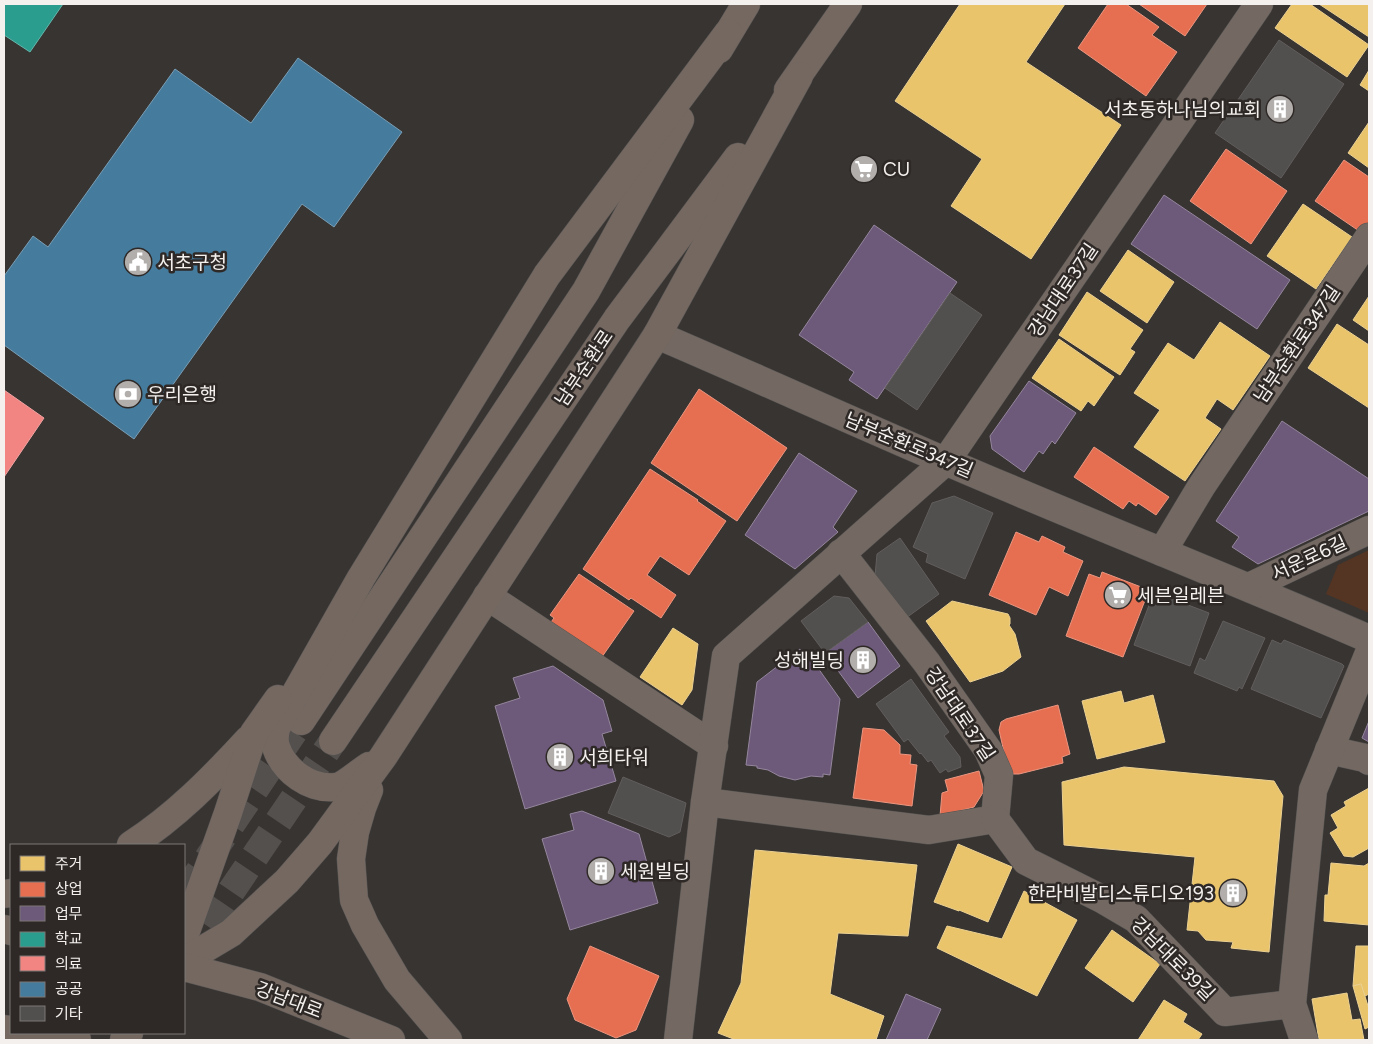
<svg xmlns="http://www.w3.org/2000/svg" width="1373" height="1044" font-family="Figtree,'Noto Sans KR',sans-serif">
<rect width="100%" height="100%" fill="#373432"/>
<polygon fill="#543523" points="1369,550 1369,613 1326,594 1338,565"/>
<g fill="#e9c46a" stroke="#ecd192">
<polygon points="960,4 1065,4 1026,62 1121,125 1031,259 951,206 982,159 895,101"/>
<polygon points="1292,4 1310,4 1369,45 1347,77 1275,28"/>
<polygon points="1319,4 1369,4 1369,37"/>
<polygon points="1369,70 1369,91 1360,85"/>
<polygon points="1369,122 1369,168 1348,153"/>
<polygon points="1303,204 1352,237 1316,289 1267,256"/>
<polygon points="1128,250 1174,282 1147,323 1100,291"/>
<polygon points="1087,292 1143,330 1130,349 1135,352 1120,375 1059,335"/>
<polygon points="1369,296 1369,331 1353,320"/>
<polygon points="1220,322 1270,356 1233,410 1217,399 1205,418 1221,429 1185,481 1134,447 1160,410 1134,393 1168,343 1194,360"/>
<polygon points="1337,324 1369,345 1369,408 1308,368"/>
<polygon points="1059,339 1114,377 1094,406 1088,401 1081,411 1032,378"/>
<polygon points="952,601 1008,614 1010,618 1010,624 1009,625 1015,634 1021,657 1003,671 970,682 926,621"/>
<polygon points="673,628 698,644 692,690 682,705 640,677"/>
<polygon points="1121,691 1124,703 1153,695 1165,742 1097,759 1082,701"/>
<polygon points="1124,767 1274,781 1283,796 1269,952 1231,948 1233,942 1206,940 1198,931 1187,930 1195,857 1064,845 1062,782"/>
<polygon points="1369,788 1369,848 1353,857 1344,856 1330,833 1338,828 1331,815 1346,806 1344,802"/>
<polygon points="958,844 1012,867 988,922 959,910 959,911 934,902"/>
<polygon points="755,850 917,865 908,936 838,933 830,994 884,1016 876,1040 736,1040 718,1033 741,983"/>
<polygon points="1331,863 1364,866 1369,863 1369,925 1324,921 1325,895 1328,895"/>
<polygon points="1024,891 1077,920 1037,996 937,948 947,926 1002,939"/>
<polygon points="1112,930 1160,964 1133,1002 1085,968"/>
<polygon points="1356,946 1369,946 1369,994 1365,996 1361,984 1353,986"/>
<polygon points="1361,984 1369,1009 1369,1027 1365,1029 1353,986"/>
<polygon points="1347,993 1352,1020 1360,1019 1364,1040 1319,1040 1312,999"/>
<polygon points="1164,1000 1187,1014 1183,1022 1202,1034 1198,1040 1138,1040"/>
</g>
<g fill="#e76f51" stroke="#eb9680">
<polygon points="1108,4 1126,4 1159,27 1152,35 1177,52 1146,96 1078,48"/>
<polygon points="1139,4 1207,4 1185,36"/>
<polygon points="1226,149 1287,191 1251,244 1190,201"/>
<polygon points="1344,160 1369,177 1369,222 1362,233 1315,201"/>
<polygon points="699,389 787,448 737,521 651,463"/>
<polygon points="1094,447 1169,497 1156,515 1138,503 1136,506 1129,501 1123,509 1074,477"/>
<polygon points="650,469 698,500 697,501 726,521 689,575 660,556 647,575 676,595 661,618 631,598 629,600 583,569"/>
<polygon points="1016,532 1039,542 1042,536 1065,547 1063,552 1083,561 1068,596 1049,587 1036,615 989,595"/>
<polygon points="1102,572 1149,590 1123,657 1066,636 1089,574 1100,578"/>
<polygon points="579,574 634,611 597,664 546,629 554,618 550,615"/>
<polygon points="1058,705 1070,754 1062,757 1063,763 1019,774 1011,774 1008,770 999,730 1001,722 1006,719"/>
<polygon points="863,728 884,730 900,745 900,754 911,755 910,764 917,765 912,806 853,798"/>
<polygon points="979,771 984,791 974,807 940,816 942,793 948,791 945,780"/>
<polygon points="590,946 659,976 636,1030 616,1038 575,1020 567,999"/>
</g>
<g fill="#6d597a" stroke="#95869d">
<polygon points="1164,195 1290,280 1257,329 1131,244"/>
<polygon points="874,225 957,282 877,399 849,380 854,372 799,335"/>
<polygon points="1029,381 1076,413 1055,444 1052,441 1043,454 1039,451 1024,472 992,449 990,436"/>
<polygon points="1282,421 1369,479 1369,511 1258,564 1232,547 1239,537 1216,521"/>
<polygon points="799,453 857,491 833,527 838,532 795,569 745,535"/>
<polygon points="868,622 900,666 858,698 825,653"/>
<polygon points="800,649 806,656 808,654 840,699 830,775 823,774 823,777 811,776 795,780 779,776 768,770 757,768 757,766 746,765 757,682"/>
<polygon points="553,666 603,700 612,731 602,734 616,781 525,809 495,706 520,698 513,678"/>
<polygon points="1369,721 1369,742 1362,738"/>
<polygon points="582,811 639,834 658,903 570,930 542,839 574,830 570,814"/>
<polygon points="906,994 941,1009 927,1040 886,1040"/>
</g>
<polygon fill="#2a9d8f" stroke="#66b6ac" points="4,4 63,4 30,52 4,35"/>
<polygon fill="#f28482" stroke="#f2a4a2" points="4,390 44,418 4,477"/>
<polygon fill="#457b9d" stroke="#799eb5" points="298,58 402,132 334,227 302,204 134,439 4,345 4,276 33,236 48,247 175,69 251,123"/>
<g fill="#51504e" stroke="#615e5d">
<polygon points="1279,40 1344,84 1281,178 1215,133"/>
<polygon points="950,293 982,315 917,410 885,388"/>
<polygon points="954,496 993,513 965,579 926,562 928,554 913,547 932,503"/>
<polygon points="900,538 939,594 906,618 875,576 877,554"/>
<polygon points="1154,592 1209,613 1190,666 1134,645"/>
<polygon points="834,596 849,598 868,622 825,653 801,621"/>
<polygon points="1223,621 1265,638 1242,689 1239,687 1237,691 1194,673 1200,658 1205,661"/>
<polygon points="1272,640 1281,644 1284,640 1342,664 1344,666 1321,718 1251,689"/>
<polygon points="911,679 949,732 944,736 960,757 961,767 948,772 946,769 940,773 931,760 928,762 921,753 920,754 908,739 904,742 876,704"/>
<polygon points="623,777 686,803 680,832 669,837 608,813"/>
</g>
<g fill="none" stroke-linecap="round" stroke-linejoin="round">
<g stroke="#53504e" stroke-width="28" stroke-dasharray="28 14" stroke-linecap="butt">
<polyline points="184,894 301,721"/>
<polyline points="184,961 333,741"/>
</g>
<defs>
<g id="minor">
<path d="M 657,335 C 753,376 849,420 945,461 C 1086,522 1229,578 1369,639"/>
<polyline points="1162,552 1201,487 1369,237"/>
<polyline points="1249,587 1369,530"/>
<polyline points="487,596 714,746"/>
<polyline points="1329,750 1365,758 1369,761"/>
<polyline points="705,802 929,830 995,819 999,775 988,750 927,663 841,553"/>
<polyline points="995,819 1026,861 1102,899 1136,919 1225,1012 1292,1004"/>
<polyline points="678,1040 705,802 726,656 946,461 1259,4"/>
<polyline points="1304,1040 1292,1004 1313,790 1369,653"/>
</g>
<g id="primary">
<polyline points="719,49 746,4"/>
<polyline points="788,90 848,4"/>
<polyline points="301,721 586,291 680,120"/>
<polyline points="333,741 617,319 738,157"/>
<path d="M 369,766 C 361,771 344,786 336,787 C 310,790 284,771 276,747 C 274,741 275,733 276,728 L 361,578 L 547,275 L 728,33"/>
<polyline points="369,790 362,808 355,832 351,859 354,900 365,925 397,980 448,1040"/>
<path d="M 131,845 C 176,816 212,779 248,740"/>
<polyline points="4,894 11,893"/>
<polyline points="4,929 11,931"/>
<polyline points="184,937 228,813 254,733 278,699"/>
<polyline points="184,961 231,933 287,881 320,843 383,757 657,335 799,76"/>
<polyline points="184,967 260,987 391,1040"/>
<polyline points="4,1029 11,1030"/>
<polyline points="30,1033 77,1040"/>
<polyline points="124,1040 129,1033"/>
</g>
</defs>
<use href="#minor" stroke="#545251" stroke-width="29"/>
<use href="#primary" stroke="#545251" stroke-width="29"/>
<use href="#minor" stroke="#736962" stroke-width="28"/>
<use href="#primary" stroke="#746861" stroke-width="28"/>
</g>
<defs>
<symbol id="building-disc" viewBox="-11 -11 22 22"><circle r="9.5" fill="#b1aeac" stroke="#2e2927"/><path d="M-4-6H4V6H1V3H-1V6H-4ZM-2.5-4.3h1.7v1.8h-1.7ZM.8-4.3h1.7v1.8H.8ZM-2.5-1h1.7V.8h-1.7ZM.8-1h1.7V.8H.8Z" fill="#fff"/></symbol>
<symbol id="supermarket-disc" viewBox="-11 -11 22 22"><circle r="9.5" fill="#b1aeac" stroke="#2e2927"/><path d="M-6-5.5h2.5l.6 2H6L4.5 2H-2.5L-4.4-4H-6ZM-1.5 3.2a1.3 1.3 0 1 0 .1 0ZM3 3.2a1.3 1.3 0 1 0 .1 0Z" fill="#fff"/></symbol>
<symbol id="civic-disc" viewBox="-11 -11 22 22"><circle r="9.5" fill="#b1aeac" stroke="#2e2927"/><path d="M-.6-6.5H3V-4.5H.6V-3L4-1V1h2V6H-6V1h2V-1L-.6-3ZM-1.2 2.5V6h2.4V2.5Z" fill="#fff"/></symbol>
<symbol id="bank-disc" viewBox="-11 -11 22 22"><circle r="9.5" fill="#b1aeac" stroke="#2e2927"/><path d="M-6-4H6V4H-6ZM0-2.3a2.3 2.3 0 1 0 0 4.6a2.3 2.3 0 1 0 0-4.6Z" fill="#fff"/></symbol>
</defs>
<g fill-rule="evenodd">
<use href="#building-disc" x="1264" y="93" width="32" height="32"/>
<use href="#supermarket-disc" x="848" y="153" width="32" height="32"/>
<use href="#civic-disc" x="122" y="246" width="32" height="32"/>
<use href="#bank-disc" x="112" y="378" width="32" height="32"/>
<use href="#supermarket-disc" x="1102" y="579" width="32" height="32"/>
<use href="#building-disc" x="847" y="644" width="32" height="32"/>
<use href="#building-disc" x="544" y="741" width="32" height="32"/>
<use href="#building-disc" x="585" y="855" width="32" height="32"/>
<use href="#building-disc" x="1217" y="877" width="32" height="32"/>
</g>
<g text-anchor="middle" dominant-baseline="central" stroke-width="5" stroke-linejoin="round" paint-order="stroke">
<g font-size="19" fill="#f3f0ee" stroke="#2e2927" text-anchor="start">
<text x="1261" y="109" text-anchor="end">서초동하나님의교회</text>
<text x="883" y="169">CU</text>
<text x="157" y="262">서초구청</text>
<text x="147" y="394">우리은행</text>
<text x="1137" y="595">세븐일레븐</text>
<text x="844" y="660" text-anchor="end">성해빌딩</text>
<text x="579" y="757">서희타워</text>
<text x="620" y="871">세원빌딩</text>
<text x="1214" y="893" text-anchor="end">한라비발디스튜디오193</text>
</g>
<g font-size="19" fill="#f3f0ee" stroke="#2e2927">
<text transform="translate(1063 290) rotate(-56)">강남대로37길</text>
<text transform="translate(1297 344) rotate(-56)">남부순환로347길</text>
<text transform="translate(584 368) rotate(-56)">남부순환로</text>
<text transform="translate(909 445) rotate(23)">남부순환로347길</text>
<text transform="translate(1309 558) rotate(-25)">서운로6길</text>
<text transform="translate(960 714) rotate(56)">강남대로37길</text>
<text transform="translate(1173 959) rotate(45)">강남대로39길</text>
<text transform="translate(289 1000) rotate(21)">강남대로</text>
</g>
</g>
<rect width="1373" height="1044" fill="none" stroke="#f3f0ee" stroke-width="10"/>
<rect x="10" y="844" width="175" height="190" fill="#2e2927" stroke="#7d7977"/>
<rect x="20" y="856" width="25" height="15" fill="#e9c46a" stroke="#7d7977"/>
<text x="55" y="869" font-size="15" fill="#f3f0ee">주거</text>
<rect x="20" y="882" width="25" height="15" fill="#e76f51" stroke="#7d7977"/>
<text x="55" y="894" font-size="15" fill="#f3f0ee">상업</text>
<rect x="20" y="906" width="25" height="15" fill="#6d597a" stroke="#7d7977"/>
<text x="55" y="919" font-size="15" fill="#f3f0ee">업무</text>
<rect x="20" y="932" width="25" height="15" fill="#2a9d8f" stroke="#7d7977"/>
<text x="55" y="944" font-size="15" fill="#f3f0ee">학교</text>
<rect x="20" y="956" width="25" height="15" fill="#f28482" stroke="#7d7977"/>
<text x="55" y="969" font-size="15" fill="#f3f0ee">의료</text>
<rect x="20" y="982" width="25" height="15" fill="#457b9d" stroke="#7d7977"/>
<text x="55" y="994" font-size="15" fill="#f3f0ee">공공</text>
<rect x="20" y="1006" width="25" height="15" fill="#51504e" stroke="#7d7977"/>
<text x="55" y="1019" font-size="15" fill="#f3f0ee">기타</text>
</svg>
